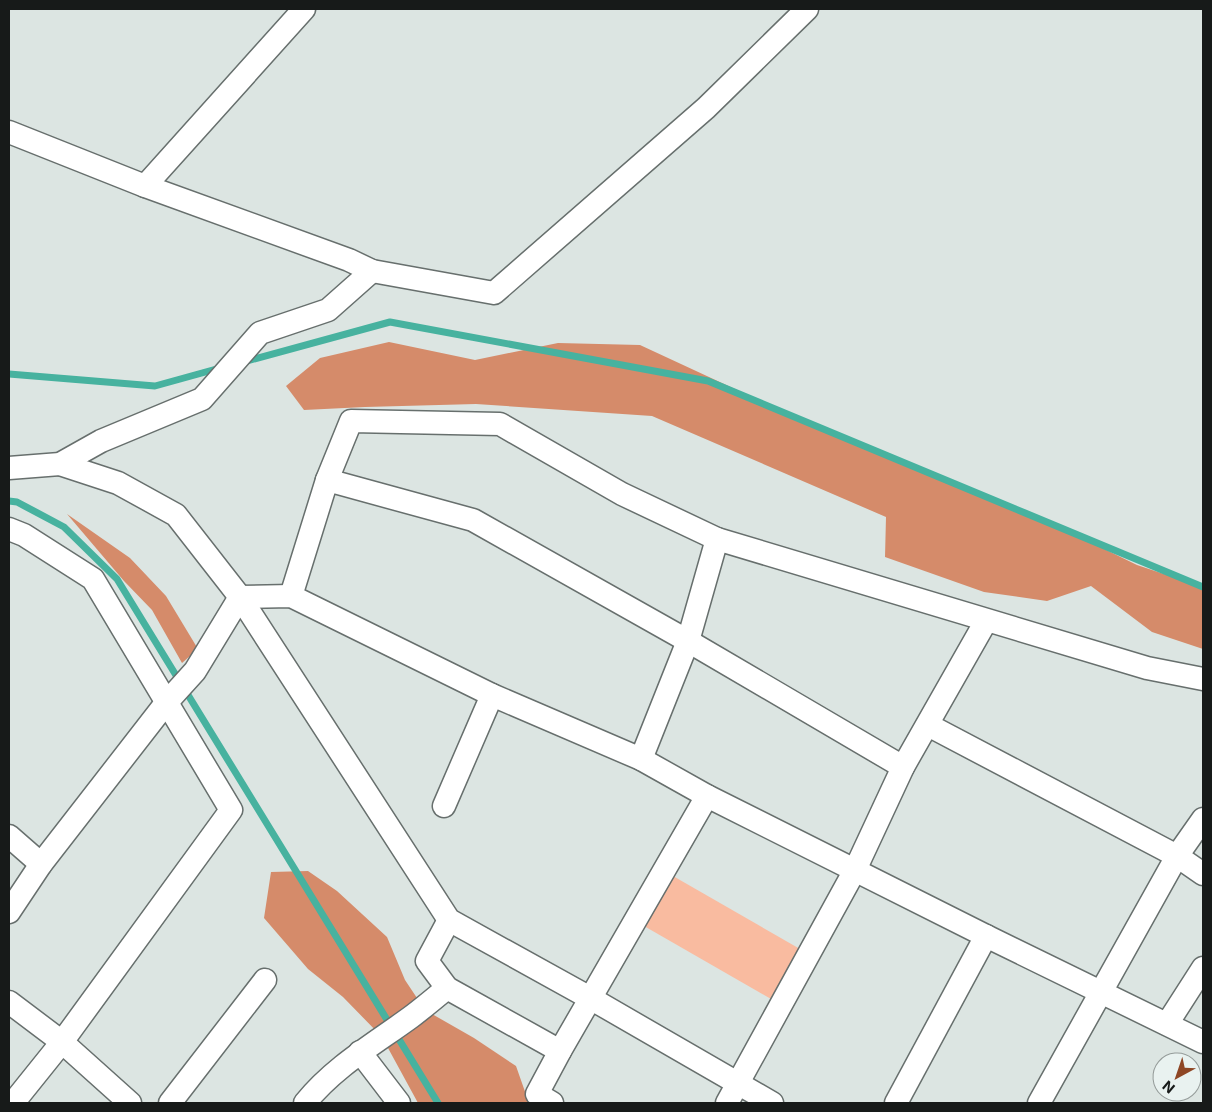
<svg xmlns="http://www.w3.org/2000/svg" width="1212" height="1112" font-family="Inter,sans-serif">
<rect width="100%" height="100%" fill="#dce5e2"/>
<polygon fill="#f9bba0" points="673,876 800,949 771,999 644,926"/>
<g fill="#d58b6a">
<polygon points="389,342 475,360 558,343 640,345 843,439 1049,522 1137,565 1203,587 1203,649 1152,632 1091,586 1047,601 984,592 885,557 886,517 652,416 476,404 365,407 304,410 286,386 320,358"/>
<polygon points="67,514 130,558 166,596 198,649 182,663 152,610 124,581"/>
<polygon points="308,871 337,891 387,937 405,980 425,1010 474,1038 516,1066 529,1103 418,1103 382,1037 343,997 308,969 264,918 271,872"/>
</g>
<g fill="none" stroke-linecap="round" stroke-linejoin="round">
<g stroke="#47b29f" stroke-width="7">
<polyline points="243,362 390,322 708,381 1203,587"/>
<polyline points="9,374 155,386 220,368"/>
<polyline points="9,501 17,502 64,527 117,579 438,1103"/>
</g>
<defs>
<g id="street">
<polyline points="9,132 145,186 349,260 372,271 494,293 706,108 807,9"/>
<polyline points="145,186 304,9"/>
<polyline points="60,464 118,483 176,515 240,597 449,920 590,998 772,1103"/>
<polyline points="9,468 60,464 101,441 202,399 260,333 328,310 372,271"/>
<polyline points="327,480 351,421 500,424 622,494 717,539"/>
<polyline points="9,529 24,535 93,579 231,810 62,1042 13,1103"/>
<polyline points="291,596 327,480 473,520 688,641 903,767"/>
<polyline points="928,725 1177,856 1203,874"/>
<polyline points="641,759 688,641 717,539 1147,668 1203,679"/>
<polyline points="444,806 492,695"/>
<polyline points="9,836 41,864"/>
<polyline points="9,912 41,864 166,703 195,671 240,597 291,596 492,695 641,759 707,796 986,936 1203,1042"/>
<polyline points="449,920 427,961 447,988 560,1051"/>
<polyline points="9,1002 62,1042 130,1103"/>
<polyline points="1167,1024 1203,968"/>
<polyline points="360,1052 399,1103"/>
<polyline points="170,1103 265,980"/>
<path d="M 305,1103 C 334,1067 374,1044 411,1017 C 423,1008 435,998 447,988"/>
<polyline points="552,1103 537,1094 560,1051 707,796"/>
<polyline points="727,1103 855,870 903,767 986,621"/>
<polyline points="896,1103 986,936"/>
<polyline points="1039,1103 1177,856 1203,819"/>
</g>
</defs>
<use href="#street" stroke="#676f6d" stroke-width="25"/>
<use href="#street" stroke="#fff" stroke-width="22"/>
</g>
<rect width="1212" height="1112" fill="none" stroke="#171a19" stroke-width="20"/>
<g transform="translate(1177 1077) rotate(220)"><circle r="24" fill="#e9f2f0" stroke="#959c9a"/>
<path d="M0-4L9 19L0 12L-9 19Z" fill="#8e4624"/>
<text y="-8" font-size="14" font-weight="bold" text-anchor="middle" fill="#171a19">N</text>
</g>
</svg>
